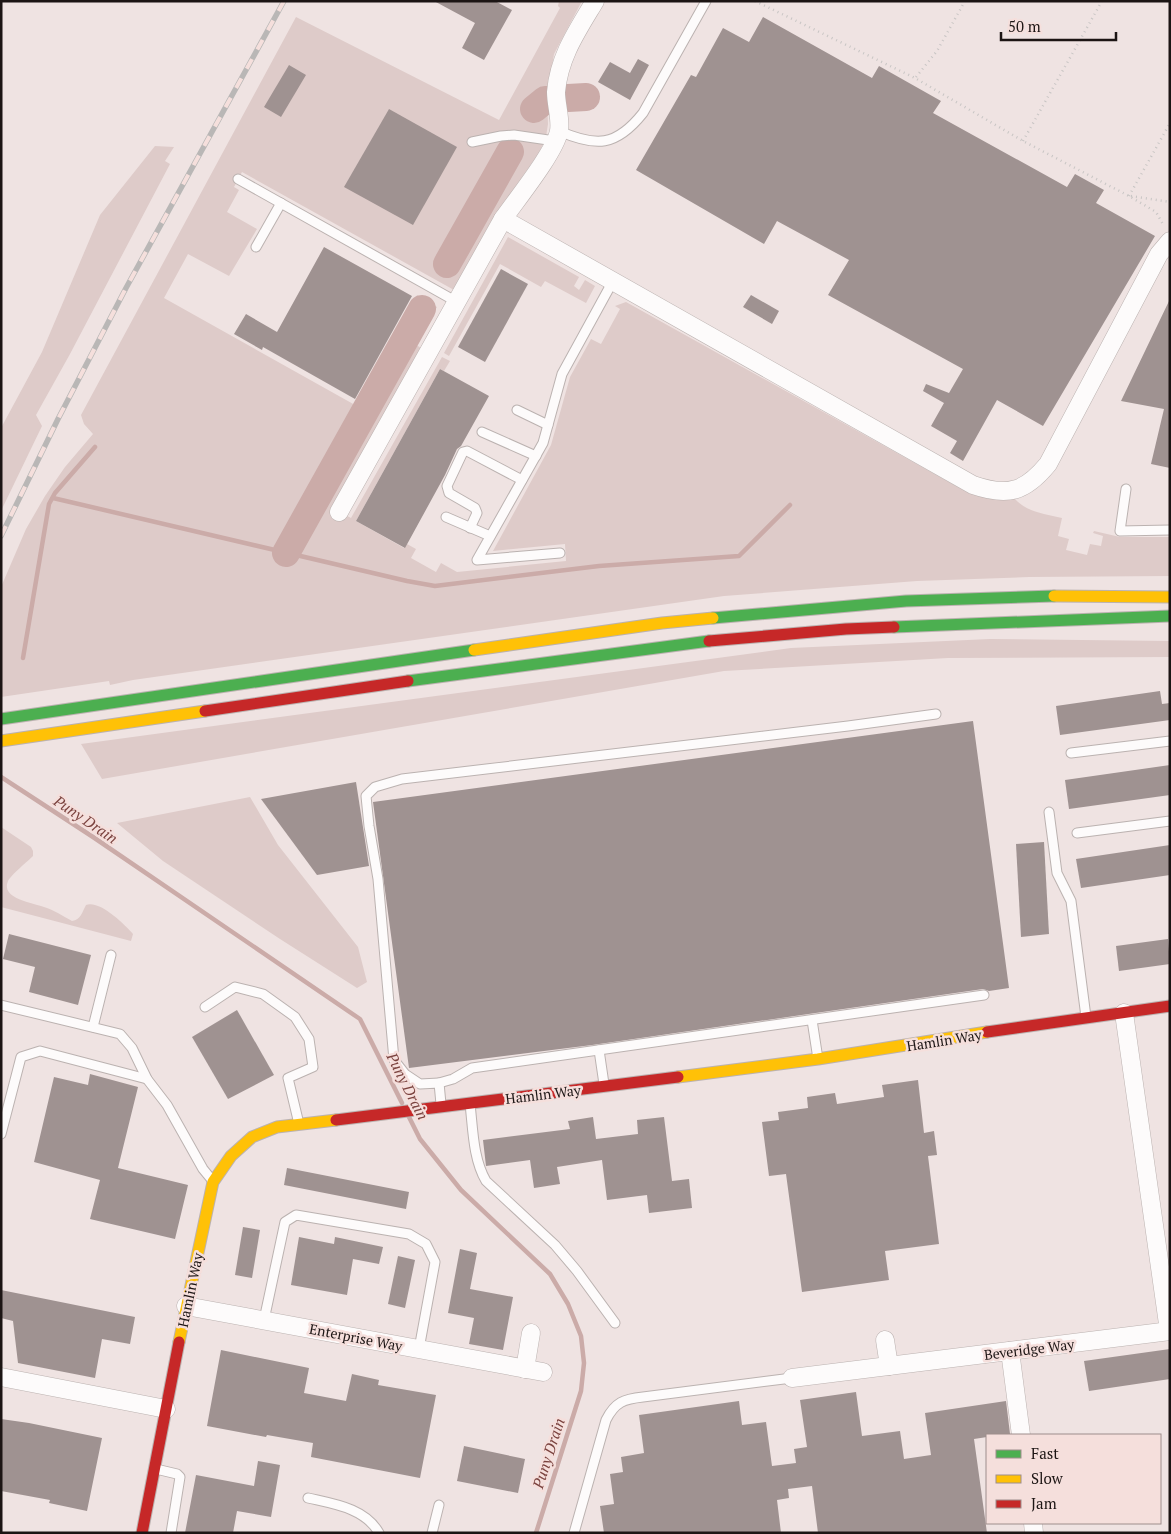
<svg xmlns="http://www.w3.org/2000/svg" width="1171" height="1534" font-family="'PT Serif',serif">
<rect width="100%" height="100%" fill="#efe3e2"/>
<g fill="#decbc9">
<path d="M 559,1 L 582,1 L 554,54 L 547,99 L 548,124 L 546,137 L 539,153 L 490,223 L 454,290 L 242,172 L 234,187 L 239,190 L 227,212 L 257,229 L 229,276 L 188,254 L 164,298 L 355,405 L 417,295 L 437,307 L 415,344 L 421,348 L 332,508 L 351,518 L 442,357 L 450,361 L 444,371 L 440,369 L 356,521 L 404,548 L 407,544 L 416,549 L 411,558 L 436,572 L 441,563 L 457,572 L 566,561 L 565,544 L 493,551 L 551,445 L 570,377 L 591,339 L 601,344 L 620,309 L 615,306 L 626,302 L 965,491 L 995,499 L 1013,497 C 1026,512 1044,514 1062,518 L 1058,536 L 1069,539 L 1066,550 L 1087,555 L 1090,544 L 1101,546 L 1103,536 L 1093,533 L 1094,531 L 1120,537 L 1170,537 L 1170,576 L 1029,577 L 917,581 L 724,596 L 133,680 L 110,685 L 109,681 L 1,697 L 1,587 L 26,529 L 45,496 L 65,467 L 93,434 L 84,424 L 81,415 L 296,17 L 499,120 L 560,8 L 558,6 Z"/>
<polygon points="155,146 174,147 165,161 170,164 70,354 36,415 42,426 1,511 1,428 42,352 100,215"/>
<polygon points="508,237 579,277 574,286 579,290 585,280 595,286 586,303 545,281 541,287 500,264 449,356 444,353"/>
<polygon points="990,639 1170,641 1170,657 948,658 724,671 102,779 81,744 791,648"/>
<polygon points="250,797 278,845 358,947 367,982 357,988 280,939 163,861 117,823"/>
<path d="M 1,827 L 31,847 L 33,851 L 33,856 C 28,861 11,875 8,881 C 0,899 34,903 44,907 C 54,910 63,916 72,921 C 81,920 82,912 86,905 C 100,900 124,924 133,934 L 131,941 L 1,907 Z"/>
</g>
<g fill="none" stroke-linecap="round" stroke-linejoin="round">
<g stroke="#cbaba8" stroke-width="4.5">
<polyline points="53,498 407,581 435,586 599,566 739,556 790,505"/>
<polyline points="23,658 49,504 55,493 95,447"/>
<polyline points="1,777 93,837 360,1019 402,1103"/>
<polyline points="409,1117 420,1139 461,1190 550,1274 568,1304 581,1336 584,1363 581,1391 536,1533"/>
</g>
<g stroke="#cbaba8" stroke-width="28">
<polyline points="568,98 586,97"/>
<polyline points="534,109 545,100"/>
<polyline points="447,264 510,152"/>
<polyline points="286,553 422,309"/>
</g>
</g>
<g fill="#9f9291">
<polygon points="434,1 495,1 512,10 484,60 462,48 475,23"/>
<polygon points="763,17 872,78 879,66 941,101 933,113 1067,187 1075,174 1104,190 1096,203 1155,236 1043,426 997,400 963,461 950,453 957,441 931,426 944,403 923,391 926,384 949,393 963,369 828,295 849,260 777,221 764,244 636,170 691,75 696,77 723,28 749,42"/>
<polygon points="638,59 649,65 630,100 598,82 610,62 630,73"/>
<polygon points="289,65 306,75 281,117 264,107"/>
<polygon points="389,109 457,147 413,225 344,187"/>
<polygon points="324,247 412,296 355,399 263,347 262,350 234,334 246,314 277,332"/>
<polygon points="501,269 528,284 485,362 458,347"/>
<polygon points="751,295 779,311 772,324 743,307"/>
<polygon points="1170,299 1170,468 1151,464 1164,409 1121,401"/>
<polygon points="440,369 489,396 461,446 457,449 445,475 405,548 356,521"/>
<polygon points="1160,691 1162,704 1170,703 1170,720 1060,735 1056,706"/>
<polygon points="973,721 1009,988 989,991 983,989 592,1045 409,1068 373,802"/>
<polygon points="1170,765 1170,795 1069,809 1065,780"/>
<polygon points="356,782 369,866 317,875 261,799"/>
<polygon points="1044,842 1049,934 1021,937 1016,844"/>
<polygon points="1170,845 1170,875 1081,888 1076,859"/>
<polygon points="9,934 91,955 78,1005 29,992 35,967 3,959"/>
<polygon points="1168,939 1170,964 1119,971 1116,946"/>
<polygon points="237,1010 274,1075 228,1099 192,1037"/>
<polygon points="90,1074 138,1087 118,1168 188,1185 175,1239 90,1219 100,1180 34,1162 54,1077 88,1085"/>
<polygon points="918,1080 924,1133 934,1131 937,1155 928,1156 939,1244 885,1251 889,1280 802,1292 786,1174 769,1176 762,1122 779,1120 778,1112 808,1108 807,1097 835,1093 837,1104 884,1097 882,1085"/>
<polygon points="593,1117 596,1139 638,1134 637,1120 664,1117 672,1181 689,1179 692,1208 649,1213 647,1195 607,1200 602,1160 557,1167 560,1184 534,1188 530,1160 486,1166 483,1140 570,1129 568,1121"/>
<polygon points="287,1168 409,1192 406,1209 284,1185"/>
<polygon points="243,1227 260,1230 252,1278 235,1275"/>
<polygon points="299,1237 334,1244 335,1237 383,1247 379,1264 353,1259 347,1295 291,1285"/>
<polygon points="460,1249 477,1253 470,1289 513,1297 503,1350 469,1344 474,1318 448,1313"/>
<polygon points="398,1256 415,1260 405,1308 388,1304"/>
<polygon points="1,1290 135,1317 130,1344 102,1339 95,1378 18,1363 13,1321 1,1318"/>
<polygon points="1170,1349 1170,1379 1089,1391 1084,1361"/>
<polygon points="221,1350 309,1368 304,1393 346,1401 352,1374 379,1380 378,1385 436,1395 420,1478 311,1457 313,1443 267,1435 266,1437 207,1426"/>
<polygon points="856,1392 862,1436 900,1431 904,1459 931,1455 925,1413 1006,1401 1010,1434 987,1435 987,1437 974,1439 987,1533 818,1533 812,1486 788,1489 789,1498 777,1500 781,1533 604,1533 600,1506 614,1504 610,1474 623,1472 621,1457 644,1453 639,1415 739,1401 742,1425 766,1422 772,1466 796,1463 794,1449 807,1447 800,1400"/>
<polygon points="1,1419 29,1423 102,1438 87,1511 49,1503 50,1500 1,1491"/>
<polygon points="464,1446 525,1459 518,1493 457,1481"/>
<polygon points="258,1461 280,1465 271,1517 237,1511 233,1533 185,1533 196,1475 254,1486"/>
</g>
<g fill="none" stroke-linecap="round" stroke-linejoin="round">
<defs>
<g id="lane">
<path d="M 559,131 C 596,147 616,147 643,113 L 706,1"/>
<polyline points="472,142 501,136 514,135 555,141"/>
<polyline points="238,179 457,302"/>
<polyline points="256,247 281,203"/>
<polyline points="517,410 548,425"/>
<polyline points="482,432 536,456"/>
<polyline points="1126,489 1120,531 1170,530"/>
<polyline points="446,517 490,536"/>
<polyline points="470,528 477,513 475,508 449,493 447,486 463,452 467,451 522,480"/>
<polyline points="560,553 477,560 543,443 562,374 613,281"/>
<polyline points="1071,753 1170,741"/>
<polyline points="1049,812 1057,873 1071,901 1086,1017"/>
<polyline points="1077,833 1170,821"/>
<polyline points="1,1005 120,1034 132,1048 147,1079 167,1105 203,1169 212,1180"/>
<polyline points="205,1007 235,987 263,994 295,1017 309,1039 313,1067 288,1078 299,1124"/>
<polyline points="812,1020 818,1059"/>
<polyline points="93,1027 111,955"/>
<polyline points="599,1050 604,1084"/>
<polyline points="439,1083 453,1079 472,1068 984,995"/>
<polyline points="441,1104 439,1083 420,1084 405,1074 394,1060 378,879 369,826 366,796 375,787 402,779 848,726 936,714"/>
<path d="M 470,1104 C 473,1129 473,1159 486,1181 L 555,1245 L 577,1271 L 615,1323"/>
<polyline points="1,1134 21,1057 40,1051 147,1079"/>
<polyline points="264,1320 285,1222 296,1215 409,1234 426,1244 435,1262 419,1349"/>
<polyline points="156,1469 177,1474 180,1477 171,1533"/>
<path d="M 308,1498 C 334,1504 365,1508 379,1533"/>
<polyline points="432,1533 439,1505"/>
<path d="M 574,1533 L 606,1420 C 615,1402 624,1399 643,1397 L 792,1378"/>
</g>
<g id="street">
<path d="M 595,1 C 577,31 559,57 556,92 C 556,105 561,119 559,131 C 555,152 517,199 503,219 L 973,485 C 1008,497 1025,492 1048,464 L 1159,254 L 1170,241"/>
<polyline points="339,512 503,219"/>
<polyline points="1124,1013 1169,1331"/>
<polyline points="186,1306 543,1372"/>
<polyline points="885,1340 889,1366"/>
<polyline points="1010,1351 1021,1435"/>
<polyline points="525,1369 531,1333"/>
<polyline points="1,1377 166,1409"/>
<polyline points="792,1378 1170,1331"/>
<polyline points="1033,1523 1034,1533"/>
</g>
<g id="fast">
<polyline points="713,618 906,601 1054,596"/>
<polyline points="894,627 1170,616"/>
<polyline points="408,681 709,641"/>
<polyline points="1,719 474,650"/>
</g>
<g id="slow">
<polyline points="1054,596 1170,597"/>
<polyline points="474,650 662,623 713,618"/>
<polyline points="1,741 205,711"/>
<polyline points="678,1077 818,1059 987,1032"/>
<polyline points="179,1342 213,1182 231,1156 252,1137 277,1127 336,1120"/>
</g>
<g id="jam">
<polyline points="709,641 846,629 894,627"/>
<polyline points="205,711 408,681"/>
<polyline points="987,1032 1170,1006"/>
<polyline points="336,1120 678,1077"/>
<polyline points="142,1533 179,1342"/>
</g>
</defs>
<use href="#lane" stroke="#bbb2b0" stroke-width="11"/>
<use href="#street" stroke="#bbb2b0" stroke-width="19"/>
<use href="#fast" stroke="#bbb2b0" stroke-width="13"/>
<use href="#slow" stroke="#bbb2b0" stroke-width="13"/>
<use href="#jam" stroke="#bbb2b0" stroke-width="13"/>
<g stroke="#c8c5c4" stroke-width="2.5" stroke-dasharray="1 4" stroke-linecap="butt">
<polyline points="755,1 915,78 1023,141 1129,196 1156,212 1164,226"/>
<polyline points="916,77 937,51 965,1"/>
<polyline points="1023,141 1102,1"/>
<polyline points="1129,196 1170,123"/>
<polyline points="1131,196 1170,202"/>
</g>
<use href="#lane" stroke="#fdfbfb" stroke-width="9"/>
<use href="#street" stroke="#fdfbfb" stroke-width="18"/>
<use href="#fast" stroke="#4caf50" stroke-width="11"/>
<use href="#slow" stroke="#ffc107" stroke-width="11"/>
<use href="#jam" stroke="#c62828" stroke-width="11"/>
<defs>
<polyline id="rail" points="1,536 58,419 126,288 284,1"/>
</defs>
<use href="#rail" stroke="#b9b7b6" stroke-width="5.5"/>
<use href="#rail" stroke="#f5dfdc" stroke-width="4" stroke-dasharray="11" stroke-linecap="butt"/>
</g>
<g text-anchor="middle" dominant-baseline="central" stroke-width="5" stroke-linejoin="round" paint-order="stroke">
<g font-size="14" fill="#1c1514" stroke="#f5dfdc">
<text transform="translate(944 1040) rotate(-9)">Hamlin Way</text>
<text transform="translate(543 1094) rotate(-7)">Hamlin Way</text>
<text transform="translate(190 1290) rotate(-78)">Hamlin Way</text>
<text transform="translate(356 1337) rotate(11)">Enterprise Way</text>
<text transform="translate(1029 1349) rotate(-7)">Beveridge Way</text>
</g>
<g font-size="15" font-style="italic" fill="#7b433f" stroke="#f5dfdc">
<text transform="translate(86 819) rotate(34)">Puny Drain</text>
<text transform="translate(408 1086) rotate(63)">Puny Drain</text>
<text transform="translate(548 1453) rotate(-72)">Puny Drain</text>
</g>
</g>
<rect width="1171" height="1534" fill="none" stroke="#1c1514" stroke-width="5"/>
<rect x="986" y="1434" width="175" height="90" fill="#f5dfdc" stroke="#9e8e8c"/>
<rect x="996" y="1450" width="25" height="8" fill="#4caf50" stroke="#9e8e8c"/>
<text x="1031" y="1459" font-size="15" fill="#1c1514">Fast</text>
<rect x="996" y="1475" width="25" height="8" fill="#ffc107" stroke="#9e8e8c"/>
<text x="1031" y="1484" font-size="15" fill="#1c1514">Slow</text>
<rect x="996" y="1500" width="25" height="8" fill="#c62828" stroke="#9e8e8c"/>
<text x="1031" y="1509" font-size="15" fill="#1c1514">Jam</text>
<path d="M1001 32v8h115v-8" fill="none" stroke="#1c1514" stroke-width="2.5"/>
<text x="1008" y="32" font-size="15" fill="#1c1514" stroke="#f5dfdc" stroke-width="4" paint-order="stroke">50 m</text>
</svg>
